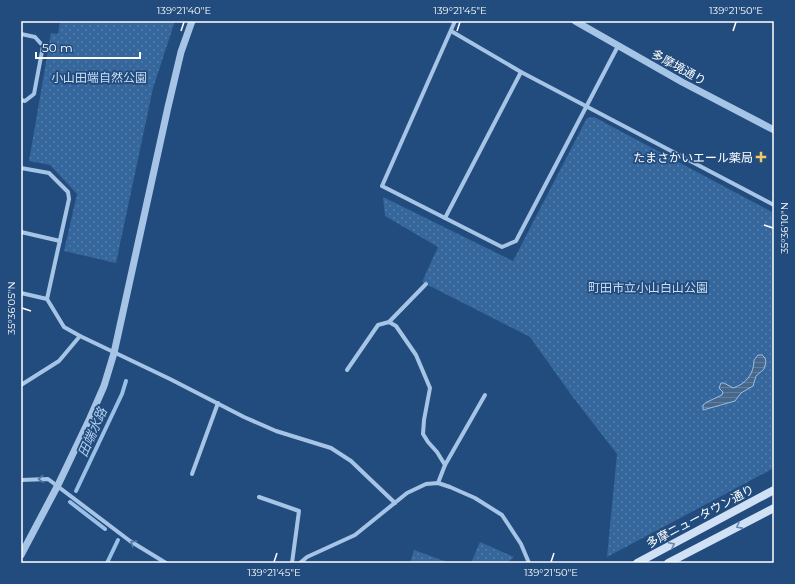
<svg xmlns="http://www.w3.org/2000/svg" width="795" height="584" font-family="Montserrat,'Noto Sans JP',sans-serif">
<defs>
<pattern id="grass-dots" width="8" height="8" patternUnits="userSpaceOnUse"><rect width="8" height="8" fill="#35669c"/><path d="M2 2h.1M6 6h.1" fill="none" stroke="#537dab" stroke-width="1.8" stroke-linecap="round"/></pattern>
<pattern id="water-rules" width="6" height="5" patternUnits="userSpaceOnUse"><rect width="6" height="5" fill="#47678b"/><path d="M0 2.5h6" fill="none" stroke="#637e9c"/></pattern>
</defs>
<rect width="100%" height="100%" fill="#224c7e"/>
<g fill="url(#grass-dots)">
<polygon points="60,21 175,21 153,88 116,263 64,251 77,194 50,165 29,161 51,33 58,34"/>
<polygon points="594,117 774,213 774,468 607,557 617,454 572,396 530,337 422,282 438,247 385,216 383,197 513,261 587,118"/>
<polygon points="480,542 514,557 507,563 471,563"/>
<polygon points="414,550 450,563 410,563"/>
</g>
<path fill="url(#water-rules)" stroke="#9ac0e8" d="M 758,355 L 762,355 L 765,358 L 766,362 L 764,369 L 756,376 L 753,386 L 741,393 L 735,401 L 703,410 L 703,405 L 707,402 L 722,395 L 723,392 L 719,388 L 721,383 L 724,383 L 733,388 C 746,384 754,374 754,360 Z"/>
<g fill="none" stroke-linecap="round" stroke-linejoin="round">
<g stroke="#9ac0e8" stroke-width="4">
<polyline points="76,491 122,394 126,381"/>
<polyline points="70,502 105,529"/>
<polyline points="107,563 118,540"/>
</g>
<g stroke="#a6c5e6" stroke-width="4">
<polyline points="455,21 382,186 502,247 516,241 618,46"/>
<polyline points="451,31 521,72 774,205"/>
<polyline points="21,34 35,37 43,46 34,94 25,101 21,100"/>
<polyline points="21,168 49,173 68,192 69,199 47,299"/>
<polyline points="445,218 521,72"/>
<polyline points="21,232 60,241"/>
<polyline points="21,293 47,299 64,327 80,336 170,379 244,417 276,431 331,448 351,461 395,503"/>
<polyline points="389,322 396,326 416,355 430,388 424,420 423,434 428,442 437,452 445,465"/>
<polyline points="347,370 378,325 389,322 426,284"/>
<polyline points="21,385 59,361 80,336"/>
<polyline points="192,474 218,403"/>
<polyline points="21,480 48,479 130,541 166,563"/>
<polyline points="438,483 445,465 485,395"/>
<polyline points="259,497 299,511 292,563"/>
<polyline points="300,563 307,557 355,535 407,493 426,484 438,483 450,487 475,498 502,515 521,544 529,563"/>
</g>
<g stroke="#a6c5e6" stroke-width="7">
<polyline points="575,21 682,82 774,130"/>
<polyline points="21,555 58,485 90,418 104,386 114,353 168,107 181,52 192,21"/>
</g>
<g stroke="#d0e1f6" stroke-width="8">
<polyline points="637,563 774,490"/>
<polyline points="668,563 774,508"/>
</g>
</g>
<defs><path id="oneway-chevron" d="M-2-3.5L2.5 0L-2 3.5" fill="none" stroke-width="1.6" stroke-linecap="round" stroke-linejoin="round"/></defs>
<g stroke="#5076a2">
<use href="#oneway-chevron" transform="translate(41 479) rotate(177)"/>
<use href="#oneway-chevron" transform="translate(133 543) rotate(-147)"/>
</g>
<g stroke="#6888ae">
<use href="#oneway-chevron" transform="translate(739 526) rotate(152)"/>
<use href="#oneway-chevron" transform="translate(672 545) rotate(-27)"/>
</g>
<path fill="none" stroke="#fff" stroke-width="1.5" d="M 181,31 L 184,22M 457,31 L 460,22M 733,31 L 736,22M 764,225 L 773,228M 22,308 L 31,311M 274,562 L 277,553M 551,562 L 554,553"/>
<path fill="#f2c868" stroke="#224c7e" stroke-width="1.5" d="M759 151h4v4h4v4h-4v4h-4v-4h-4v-4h4z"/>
<g text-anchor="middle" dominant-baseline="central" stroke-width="3.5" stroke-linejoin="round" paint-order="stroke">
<g font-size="12" fill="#fff" stroke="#224c7e">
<text transform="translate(679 67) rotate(29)">多摩境通り</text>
<text transform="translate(700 516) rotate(-28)">多摩ニュータウン通り</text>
</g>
<g font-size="12" fill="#cadef5" stroke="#224c7e">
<text x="99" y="77">小山田端自然公園</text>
<text x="648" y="287">町田市立小山白山公園</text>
</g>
<g font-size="12" fill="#fff" stroke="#224c7e" text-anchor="end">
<text x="753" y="157">たまさかいエール薬局</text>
</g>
<g font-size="13" font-style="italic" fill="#b1cfee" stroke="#224c7e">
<text transform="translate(92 432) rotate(-66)">田端水路</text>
</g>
</g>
<rect width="795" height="584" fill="none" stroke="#224c7e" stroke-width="44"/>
<path d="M36 52v6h104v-6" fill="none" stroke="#ffffff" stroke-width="2"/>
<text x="42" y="52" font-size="12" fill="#ffffff" stroke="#224c7e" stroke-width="3" paint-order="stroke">50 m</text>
<rect x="22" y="22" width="751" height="540" fill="none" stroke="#fff" stroke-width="1.5"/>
<g font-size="10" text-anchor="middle" fill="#fff">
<text x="184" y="14">139°21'40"E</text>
<text x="460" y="14">139°21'45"E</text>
<text x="736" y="14">139°21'50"E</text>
<text transform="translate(784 228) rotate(-90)" y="4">35°36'10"N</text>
<text transform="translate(11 308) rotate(-90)" y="4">35°36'05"N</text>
<text x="274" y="576">139°21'45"E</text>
<text x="551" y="576">139°21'50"E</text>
</g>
</svg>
